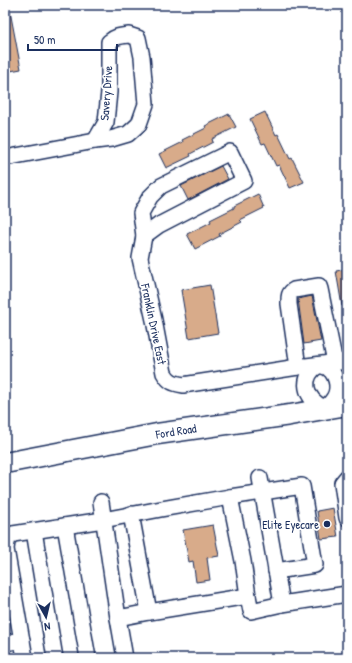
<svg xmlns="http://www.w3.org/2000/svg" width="352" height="663" font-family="'Patrick Hand',sans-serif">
<rect width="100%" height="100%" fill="#fff"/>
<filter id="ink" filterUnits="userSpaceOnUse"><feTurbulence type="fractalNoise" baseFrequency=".025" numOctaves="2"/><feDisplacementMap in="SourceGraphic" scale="8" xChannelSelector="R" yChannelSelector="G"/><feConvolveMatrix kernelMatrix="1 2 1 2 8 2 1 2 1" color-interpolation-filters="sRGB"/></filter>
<g filter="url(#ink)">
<g fill="#d8ab8a" stroke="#1b2f5e">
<polygon points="10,11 21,69 5,72 5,12"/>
<polygon points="265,112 276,135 278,134 290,159 292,158 304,182 290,188 279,165 276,166 265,143 262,144 250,119"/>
<polygon points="229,114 236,127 212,139 213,142 190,154 191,156 166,168 159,154 183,142 182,140 206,128 205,126"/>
<polygon points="221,166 228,179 188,200 181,186"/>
<polygon points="258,194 264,208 240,220 242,222 219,234 220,236 195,249 187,234 211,222 210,220 234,208 234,206"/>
<polygon points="347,269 347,306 342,306 336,271"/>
<polygon points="210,285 218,333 189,338 181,290"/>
<polygon points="312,296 321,341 304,344 298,299"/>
<polygon points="333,508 338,537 321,539 317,511"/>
<polygon points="213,525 219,556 207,558 210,580 196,582 193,561 189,562 183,530"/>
</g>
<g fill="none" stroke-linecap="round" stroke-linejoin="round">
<defs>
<g id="minor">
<path d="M 129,35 L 138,38 L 142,57 L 146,104 L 139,124 L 128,134 L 111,139 L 95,141 L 106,122 L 109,92 L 109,42 C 116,36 120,36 129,35 Z"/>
<polygon points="230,152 244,181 159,225 144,236 141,213 150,197 161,186"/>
<polyline points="5,158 95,141"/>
<path d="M 144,236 L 140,258 L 154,320 L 164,373 C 169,382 173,383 183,385 L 298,367 L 347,361"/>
<path d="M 319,365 C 322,366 328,367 330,370 C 332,371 333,374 334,375 C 341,389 336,400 324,408 C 305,399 299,377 319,365 Z"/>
<path d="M 298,367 L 289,304 C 289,298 288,293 294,290 L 319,286 L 320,289 L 335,363"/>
<polyline points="347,477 342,483 347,518"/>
<polyline points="260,478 282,604"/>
<polyline points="230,497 302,486 315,565 276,571"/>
<polyline points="101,502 118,618 149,612 248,596 251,611 282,604 347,594"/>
<polyline points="131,514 149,612"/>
<polyline points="65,526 88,658"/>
<polyline points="34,531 55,658"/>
<polyline points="118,618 125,658"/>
<polyline points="5,643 22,640"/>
<path d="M 25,658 L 6,549 C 7,542 7,538 13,534 L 103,520 L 161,509 L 230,497 L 243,561 L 248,596"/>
</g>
<polyline id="major" points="5,463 157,434 290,415 347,405"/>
</defs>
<use href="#minor" stroke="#1b2f5e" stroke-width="18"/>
<use href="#major" stroke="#1b2f5e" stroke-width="23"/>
<use href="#minor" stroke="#fff" stroke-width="15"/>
<use href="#major" stroke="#fff" stroke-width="20"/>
</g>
</g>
<circle fill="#1b2f5e" stroke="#fff" stroke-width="1.5" cx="327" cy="524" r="4"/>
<g text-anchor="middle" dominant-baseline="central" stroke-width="3.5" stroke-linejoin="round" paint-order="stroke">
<g font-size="12" fill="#1b2f5e" stroke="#fff">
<text transform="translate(106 93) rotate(-86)">Savery Drive</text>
<text transform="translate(154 324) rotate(78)">Franklin Drive East</text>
<text transform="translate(176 431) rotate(-9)">Ford Road</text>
</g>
<g font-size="12" fill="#1b2f5e" stroke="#fff" text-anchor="end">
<text x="319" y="524">Elite Eyecare</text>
</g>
</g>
<rect width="352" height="663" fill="none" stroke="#fff" stroke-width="20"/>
<rect x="10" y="10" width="332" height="643" fill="none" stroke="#1b2f5e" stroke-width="1.5" filter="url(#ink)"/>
<g transform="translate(46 617) rotate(172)" stroke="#ffffff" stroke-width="3" paint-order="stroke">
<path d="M0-3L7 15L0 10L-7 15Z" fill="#1b2f5e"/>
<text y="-6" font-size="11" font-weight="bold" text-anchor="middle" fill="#1b2f5e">N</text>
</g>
<path d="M28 44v6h89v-6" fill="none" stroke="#1b2f5e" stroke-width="2"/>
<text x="34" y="44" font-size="12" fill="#1b2f5e" stroke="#ffffff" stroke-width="3" paint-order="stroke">50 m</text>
</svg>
